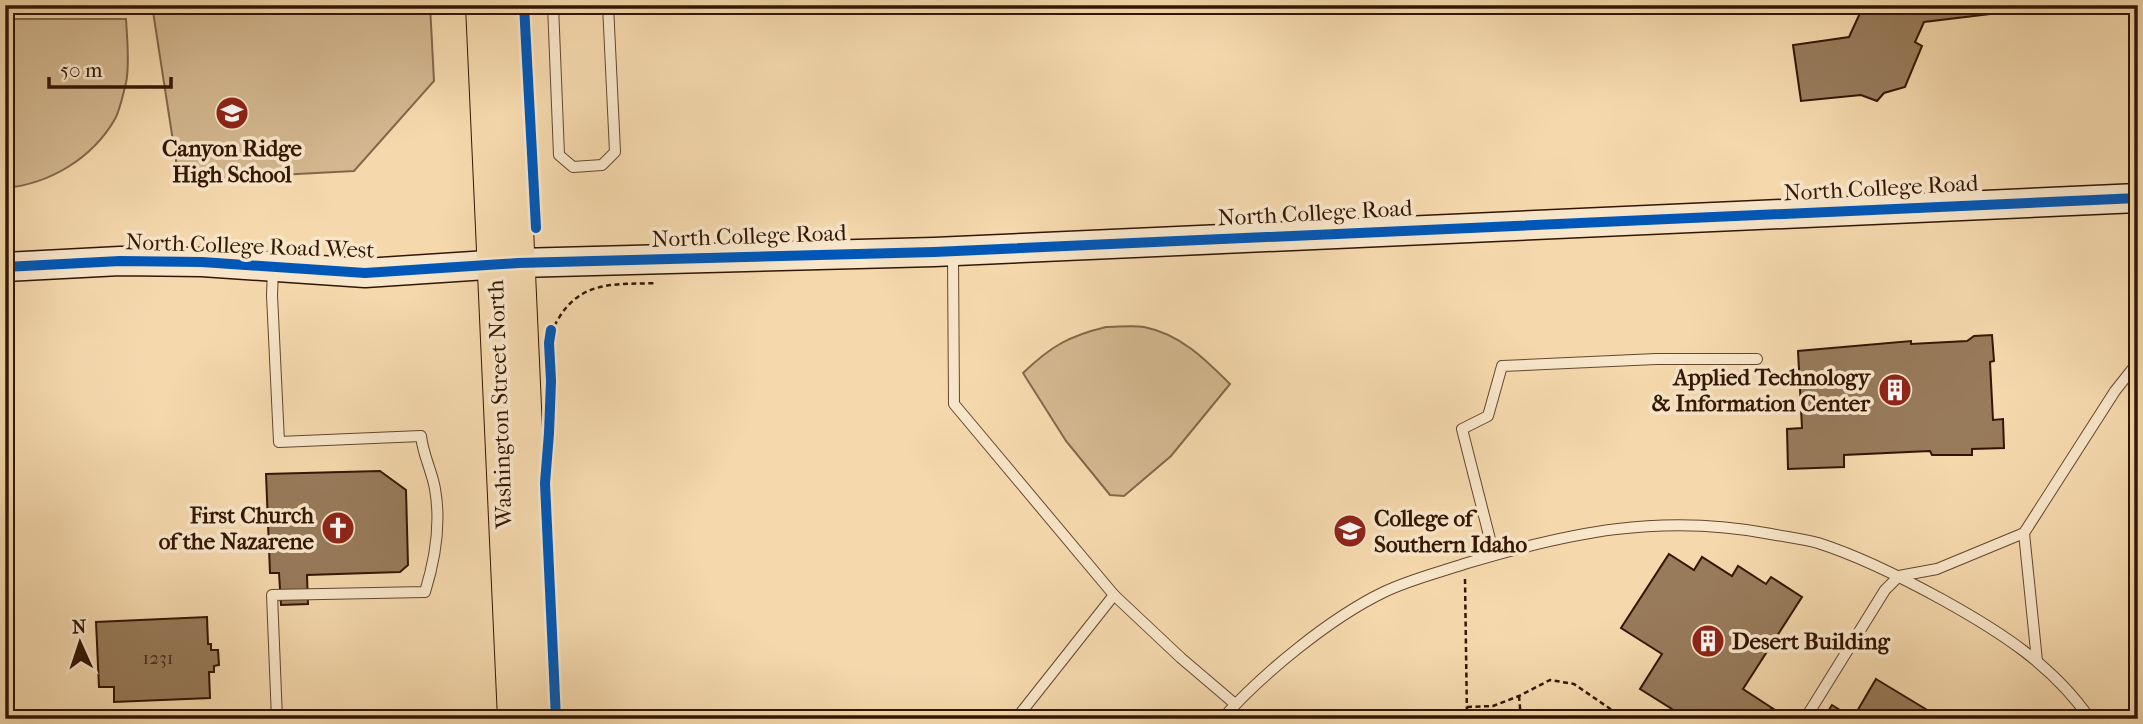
<svg xmlns="http://www.w3.org/2000/svg" width="2143" height="724" font-family="'IM FELL French Canon',serif">
<rect width="100%" height="100%" fill="#f5d9ad"/>
<filter id="stains"><feTurbulence type="fractalNoise" baseFrequency=".00286" numOctaves="4"/><feColorMatrix values="0 0 0 0 .2 0 0 0 0 .09 0 0 0 0 .02 0 0 0 .5 -.17"/></filter>
<radialGradient id="worn" r=".72"><stop offset=".6" stop-color="#630" stop-opacity="0"/><stop offset="1" stop-color="#630" stop-opacity=".3"/></radialGradient>
<g fill="#d4b890" stroke="#846749" stroke-width="2">
<polygon points="152,5 430,5 434,81 354,171 179,180"/>
<path d="M 5,19 L 126,19 C 127,39 130,63 126,83 C 123,94 120,110 115,119 C 92,159 49,184 5,188 Z"/>
<path d="M 1106,327 C 1118,327 1132,325 1144,327 C 1180,334 1205,359 1230,384 L 1171,456 L 1124,496 L 1110,495 L 1066,441 L 1023,373 C 1051,346 1069,336 1106,327 Z"/>
</g>
<g fill="#987b5b" stroke="#331602" stroke-width="2">
<polygon points="1861,5 2064,5 1924,22 1915,42 1922,46 1905,87 1884,93 1877,101 1861,95 1801,101 1793,45 1849,37 1861,11"/>
<polygon points="1992,335 1994,361 1990,362 1993,420 2003,419 2004,448 1972,449 1972,455 1932,455 1930,451 1844,455 1844,467 1788,469 1787,429 1802,428 1798,351 1911,341 1911,344 1967,341 1974,336"/>
<polygon points="380,471 406,490 408,565 400,572 307,575 308,604 281,605 279,573 270,573 266,474"/>
<polygon points="1669,554 1694,570 1702,557 1732,576 1738,566 1766,584 1771,577 1802,597 1743,689 1772,708 1765,719 1688,719 1640,689 1662,654 1621,628"/>
<polygon points="207,617 208,644 211,644 211,650 218,650 219,665 214,666 214,672 209,672 210,698 114,702 114,687 99,687 96,622"/>
<polygon points="1876,679 1942,719 1823,719 1832,705 1853,718"/>
<polygon points="1772,708 1790,719 1765,719"/>
</g>
<g fill="none" stroke-linecap="round" stroke-linejoin="round">
<defs>
<g id="lane">
<polyline points="553,5 559,155 573,167 602,165 615,152 608,5"/>
<polyline points="953,255 954,404 1114,595"/>
<path d="M 273,270 L 272,295 L 279,442 L 421,436 C 423,455 432,471 435,489 C 441,523 435,560 425,592 L 272,595 L 277,719"/>
<polyline points="2024,533 2037,661"/>
<polyline points="1494,555 1462,429 1488,416 1502,366 1656,359 1757,359"/>
<polyline points="1016,719 1114,595 1181,658 1235,704"/>
<path d="M 1222,719 C 1262,674 1330,618 1384,592 C 1409,580 1437,573 1464,564 C 1570,532 1661,513 1771,534 C 1787,537 1803,539 1818,543 C 1862,557 1903,578 1943,600 C 1999,631 2053,665 2090,719"/>
<polyline points="1805,719 1885,590 1899,576 1937,569 2024,533 2115,391 2138,362"/>
</g>
<polyline id="secondary" points="5,267 120,261 202,262 365,273 518,263 934,252 2138,198"/>
<g id="primary">
<polyline points="481,5 513,719"/>
<polyline points="508,5 540,719"/>
</g>
</defs>
<use href="#lane" stroke="#64472d" stroke-width="12"/>
<use href="#secondary" stroke="#331602" stroke-width="31"/>
<use href="#primary" stroke="#331602" stroke-width="32"/>
<g stroke="#331602" stroke-width="2.5" stroke-dasharray="5 3.5" stroke-linecap="butt">
<path d="M 550,401 C 551,381 548,360 549,341 C 550,331 555,325 560,316 C 584,279 618,285 657,283"/>
<polyline points="1465,579 1467,719"/>
<polyline points="1519,696 1521,719"/>
<polyline points="1467,707 1493,706 1519,696 1550,680 1574,684 1625,719"/>
</g>
<use href="#lane" stroke="#f8e6ca" stroke-width="10"/>
<use href="#secondary" stroke="#f8e6ca" stroke-width="28"/>
<use href="#primary" stroke="#f5d9ad" stroke-width="30"/>
<defs>
<g id="cycleway">
<polyline points="524,5 536,228"/>
<polyline points="5,267 120,261 202,262 365,273 518,263 934,252 2138,198"/>
<polyline points="551,330 549,343 551,381 549,433 545,483 556,719"/>
</g>
</defs>
<use href="#cycleway" stroke="#f8e6ca" stroke-width="15"/>
<use href="#cycleway" stroke="#0057b8" stroke-width="10"/>
</g>
<defs>
<symbol id="school-disc" viewBox="-11 -11 22 22"><circle r="9.5" fill="#8f2418" stroke="#f8e6ca"/><path d="M0-5L7-2L0 1L-7-2ZM-4 1L0 2.5L4 1V4Q0 6-4 4Z" fill="#fff"/></symbol>
<symbol id="building-disc" viewBox="-11 -11 22 22"><circle r="9.5" fill="#8f2418" stroke="#f8e6ca"/><path d="M-4-6H4V6H1V3H-1V6H-4ZM-2.5-4.3h1.7v1.8h-1.7ZM.8-4.3h1.7v1.8H.8ZM-2.5-1h1.7V.8h-1.7ZM.8-1h1.7V.8H.8Z" fill="#fff"/></symbol>
<symbol id="church-disc" viewBox="-11 -11 22 22"><circle r="9.5" fill="#8f2418" stroke="#f8e6ca"/><path d="M-1.2-6h2.4v3.5h3.3v2.4h-3.3V6h-2.4V-.1h-3.3v-2.4h3.3Z" fill="#fff"/></symbol>
<symbol id="university-disc" viewBox="-11 -11 22 22"><circle r="9.5" fill="#8f2418" stroke="#f8e6ca"/><path d="M0-5L7-2L0 1L-7-2ZM-4 1L0 2.5L4 1V4Q0 6-4 4Z" fill="#fff"/></symbol>
</defs>
<g fill-rule="evenodd">
<use href="#school-disc" x="213" y="94" width="38" height="38"/>
<use href="#building-disc" x="1876" y="371" width="38" height="38"/>
<use href="#church-disc" x="319" y="509" width="38" height="38"/>
<use href="#university-disc" x="1331" y="512" width="38" height="38"/>
<use href="#building-disc" x="1689" y="622" width="38" height="38"/>
</g>
<g text-anchor="middle" dominant-baseline="central" stroke-width="7" stroke-linejoin="round" paint-order="stroke">
<g font-size="19" fill="#4c2f18">
<text x="158" y="658">1231</text>
</g>
<g font-size="23" font-weight="bold" fill="#331602" stroke="#f8e6ca" text-anchor="end">
<text x="232" y="148" text-anchor="middle">Canyon Ridge<tspan x="232" dy="26">High School</tspan></text>
<text x="1870" y="377">Applied Technology<tspan x="1870" dy="26">&amp; Information Center</tspan></text>
<text x="314" y="515">First Church<tspan x="314" dy="26">of the Nazarene</tspan></text>
<text x="1374" y="518" text-anchor="start">College of<tspan x="1374" dy="26">Southern Idaho</tspan></text>
<text x="1732" y="641" text-anchor="start">Desert Building</text>
</g>
<g font-size="23" fill="#331602" stroke="#f8e6ca">
<text transform="translate(1881 188) rotate(-3)">North College Road</text>
<text transform="translate(1315 213) rotate(-3)">North College Road</text>
<text transform="translate(749 236) rotate(-2)">North College Road</text>
<text transform="translate(250 246) rotate(2)">North College Road West</text>
<text transform="translate(500 404) rotate(-92)">Washington Street North</text>
</g>
</g>
<rect width="2143" height="724" fill="none" stroke="#f5d9ad" stroke-width="28"/>
<rect x="7" y="7" width="2129" height="710" fill="none" stroke="#331602" stroke-width="3.5"/>
<rect x="14" y="14" width="2115" height="696" fill="none" stroke="#331602" stroke-width="2"/>
<g transform="translate(80 643) rotate(357)" stroke="#f8e6ca" stroke-width="5" paint-order="stroke">
<path d="M0-5L12 26L0 18L-12 26Z" fill="#331602"/>
<text y="-10" font-size="19" font-weight="bold" text-anchor="middle" fill="#331602">N</text>
</g>
<path d="M49 77v10h122v-10" fill="none" stroke="#331602" stroke-width="3.5"/>
<text x="60" y="77" font-size="21" fill="#331602" stroke="#f8e6ca" stroke-width="5" paint-order="stroke">50 m</text>
<rect width="100%" height="100%" filter="url(#stains)"/>
<rect width="100%" height="100%" fill="url(#worn)"/>
</svg>
